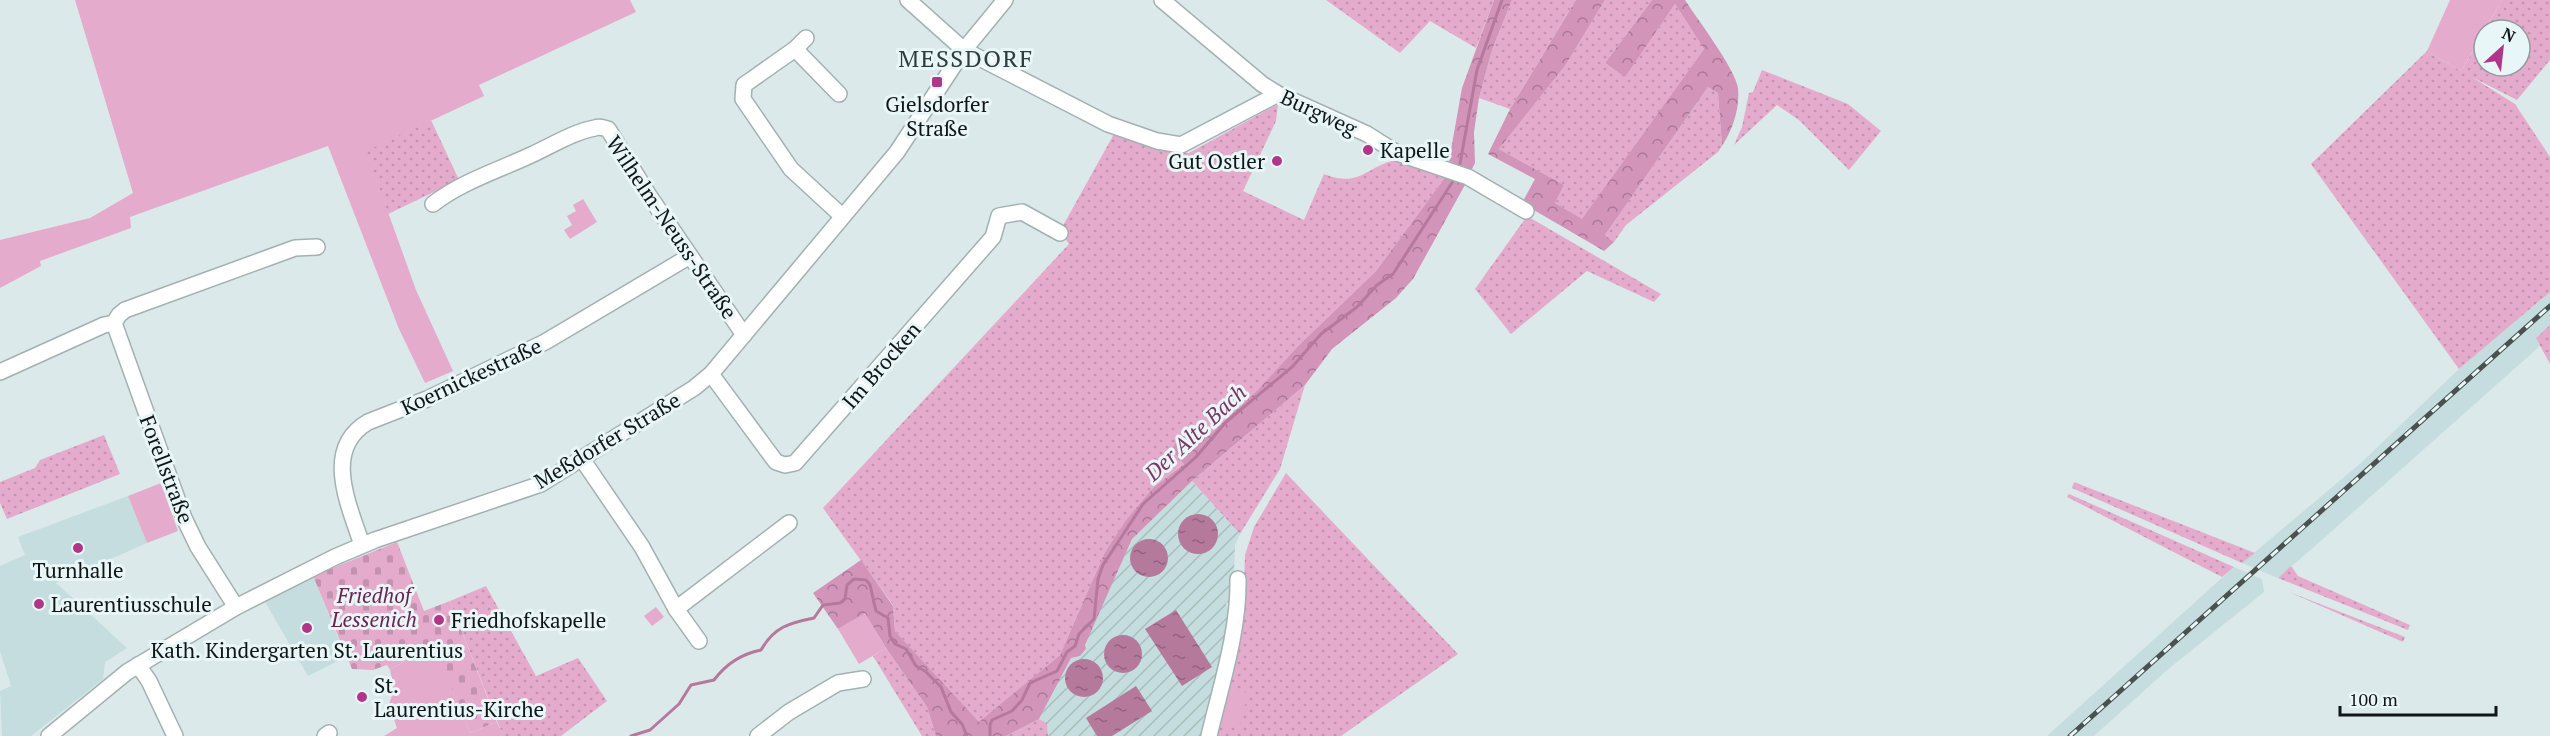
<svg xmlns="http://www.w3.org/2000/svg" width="2550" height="736" font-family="'PT Serif',serif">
<defs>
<pattern id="industrial-furrows" width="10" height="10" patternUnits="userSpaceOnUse" patternTransform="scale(1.5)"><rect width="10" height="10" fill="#c5ddde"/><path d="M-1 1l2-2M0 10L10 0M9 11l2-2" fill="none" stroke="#a8bdbe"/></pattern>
<pattern id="grass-dots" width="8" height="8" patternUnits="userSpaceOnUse" patternTransform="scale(1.5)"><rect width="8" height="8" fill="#e5abcc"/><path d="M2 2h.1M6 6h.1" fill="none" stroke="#c392ae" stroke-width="1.8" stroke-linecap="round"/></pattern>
<pattern id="forest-crowns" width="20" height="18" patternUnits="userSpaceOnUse" patternTransform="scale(1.5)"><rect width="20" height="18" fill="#d394b9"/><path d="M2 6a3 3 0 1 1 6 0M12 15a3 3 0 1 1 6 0" fill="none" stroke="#aa7895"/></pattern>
<pattern id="cemetery-stones" width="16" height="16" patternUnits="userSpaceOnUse" patternTransform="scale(1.5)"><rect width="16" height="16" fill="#e5abcc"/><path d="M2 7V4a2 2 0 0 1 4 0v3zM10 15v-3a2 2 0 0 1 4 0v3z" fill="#c392ae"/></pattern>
<pattern id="water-ripples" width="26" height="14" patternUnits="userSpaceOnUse" patternTransform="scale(1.5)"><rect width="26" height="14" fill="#b5799c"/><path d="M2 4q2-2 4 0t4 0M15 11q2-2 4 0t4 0" fill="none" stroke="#92627e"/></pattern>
</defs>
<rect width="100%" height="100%" fill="#dbe9ea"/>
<g fill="#c5ddde">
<polygon points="2550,292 2550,325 2536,338 2540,346 2315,546 2278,578 2242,563 2362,462 2459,369"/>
<polygon points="128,496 147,543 56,583 127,648 105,662 103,679 31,736 2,736 0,691 11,686 0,651 0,566 25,555 18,537"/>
<polygon points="2234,567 2262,579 2264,592 2167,670 2094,736 2047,736"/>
<polygon points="313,576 346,657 308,676 264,600"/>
</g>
<polygon fill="url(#industrial-furrows)" points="1192,481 1240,534 1235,545 1233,601 1226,603 1230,617 1202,736 1048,736 1047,723 1039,719 1071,658 1080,656 1086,650 1084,645 1132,539"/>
<g fill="url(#grass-dots)">
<polygon points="1326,0 1494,0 1476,48 1430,21 1400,53"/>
<polygon points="1512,0 1576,0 1510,109 1479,98 1492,50"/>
<polygon points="1605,0 1652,0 1605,63 1625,76 1675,4 1704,49 1582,220 1555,203 1564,185 1499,149 1565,66"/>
<polygon points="2502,0 2550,0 2550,60 2517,100 2472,77 2515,104 2550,157 2550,292 2459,369 2311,164 2427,51 2461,71 2484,32 2484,66 2520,66 2520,30 2485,30"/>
<polygon points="1762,70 1848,104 1881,131 1849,170 1799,120 1777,105 1734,145 1742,127 1749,93 1753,92"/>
<polygon points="1708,87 1718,93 1722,146 1718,152 1626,225 1614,242 1605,235"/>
<path d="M 1278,104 L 1276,121 L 1243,191 L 1304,220 L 1324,174 C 1360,188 1364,168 1395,160 L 1446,176 L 1376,271 L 1298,346 L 1257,392 L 1208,436 L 1181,436 L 1171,449 L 1185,463 L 1154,487 L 1105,552 L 1060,655 L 979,723 L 895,631 L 893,605 L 823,508 L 1069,244 L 1060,231 L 1114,134 L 1170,151 L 1189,153 Z"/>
<polygon points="431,120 459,180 388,214 365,151"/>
<polygon points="1527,216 1661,294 1654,302 1587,271 1511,334 1475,289"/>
<polygon points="2550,325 2550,364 2536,338"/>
<polygon points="1305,385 1280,469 1240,534 1192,481"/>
<polygon points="104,435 120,474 7,519 0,503 0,482 35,468 40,460"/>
<polygon points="1286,473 1458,654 1341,736 1217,736 1215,730 1244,583 1245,555 1254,527"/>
<polygon points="2074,482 2255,553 2242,563 2072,488"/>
<polygon points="2069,494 2234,567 2222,577 2067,497"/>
<polygon points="2291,566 2298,576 2410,625 2408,630 2278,578"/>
<polygon points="486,586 536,676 578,658 607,701 561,736 503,736 450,601"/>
<polygon points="2289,592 2405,637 2403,642"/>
<polygon points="886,648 927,707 936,736 922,736 873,656"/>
<polygon points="1039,719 1047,723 1048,736 1006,736"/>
</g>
<g fill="url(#forest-crowns)">
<polygon points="1494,0 1512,0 1492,50 1479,98 1474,132 1475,163 1471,171 1449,161 1462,88"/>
<path d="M 1576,0 L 1605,0 L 1565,66 L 1499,149 L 1564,185 L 1555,203 L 1582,219 L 1704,49 L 1675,4 L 1625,77 L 1605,63 L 1652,0 L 1685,0 C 1696,17 1736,70 1738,88 C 1740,108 1733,129 1722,146 L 1718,93 L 1708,87 L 1605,235 L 1614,242 L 1604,251 L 1522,203 L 1535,179 L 1488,154 L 1510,109 Z"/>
<polygon points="1446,176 1466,183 1413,279 1396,298 1332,349 1305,385 1192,481 1132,539 1085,645 1086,649 1080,656 1071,658 1039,719 1006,736 936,736 927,707 886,648 865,614 838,629 813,593 861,560 893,606 895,631 979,722 1060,655 1105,552 1127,519 1154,487 1184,464 1171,449 1181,436 1208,436 1256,392 1298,346 1376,271"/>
</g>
<polygon fill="url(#cemetery-stones)" points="397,542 424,611 450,601 497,722 470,733 433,643 390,670 387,665 373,670 352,669 313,576"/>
<g fill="#e5abcc">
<polygon points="75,0 630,0 636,12 479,85 484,96 366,151 416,290 453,371 425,383 399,329 328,146 130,217 131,228 40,261 41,266 0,288 0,240 90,218 133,193"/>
<polygon points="2450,0 2502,0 2461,71 2427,51"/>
<polygon points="583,199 597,222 570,239 564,230 572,225 567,216 576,211 573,205"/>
<polygon points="161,483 178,531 147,543 128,496"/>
<polygon points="656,607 664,617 652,626 644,616"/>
<polygon points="865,613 886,648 859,664 838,629"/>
<polygon points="434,643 470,733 497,722 503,736 384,736 397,728 389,704 394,690 390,670"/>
<polygon points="1230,689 1248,693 1239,728 1221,724"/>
</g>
<g fill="url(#water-ripples)">
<circle cx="1198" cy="534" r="20"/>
<circle cx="1149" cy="558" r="19"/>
<polygon points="1176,610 1212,667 1182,686 1145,629"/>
<circle cx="1123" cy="654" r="19"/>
<circle cx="1084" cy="678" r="19"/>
<polygon points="1136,686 1152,711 1112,736 1097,736 1086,718"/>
</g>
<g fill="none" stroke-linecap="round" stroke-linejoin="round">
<g stroke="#b5799c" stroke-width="3">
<polyline points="1459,169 1477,70 1502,0"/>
<path d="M 631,736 L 650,730 L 679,704 L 691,685 L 714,680 C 726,664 741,654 761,650 C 774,627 789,623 814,618 L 823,605 L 840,603 L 845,599 L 847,585 L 854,579 L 866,580 L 870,585 L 876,611 L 888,618 L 890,636 L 895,644 L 906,649 L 916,666 L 925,671 L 941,687 L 951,712 L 962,724 L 967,736"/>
<polyline points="990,736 990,725 992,720 1012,711 1022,700 1030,683 1057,671 1067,652 1075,646 1079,634 1094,619 1098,579 1103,565 1143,504 1196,457 1226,422 1292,367 1321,334 1357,307 1377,285 1393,274 1455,178"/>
</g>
<defs>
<g id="minor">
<polyline points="908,0 964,50 1108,124 1157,141 1181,145 1278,94"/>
<polyline points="1162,0 1262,84 1278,94 1367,134 1397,153 1468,177 1526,211"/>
<polyline points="806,38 795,49 744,85 743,99 791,169 842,216"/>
<polyline points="795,49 839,94"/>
<path d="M 433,204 C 461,182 499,170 531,155 C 551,146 573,132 595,128 C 600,126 603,128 608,129 L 648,194 L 744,335"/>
<polyline points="114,323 184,518 198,547 236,607"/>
<polyline points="0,372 104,325 114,323 119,315 125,310 295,248 317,247"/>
<polyline points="711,374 776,462 785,465 795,463 993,237 999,216 1022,212 1060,233"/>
<polyline points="582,459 642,547 676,609 699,641"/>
<path d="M 362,545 C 349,505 322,449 368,422 L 427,399 L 545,342 L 690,256"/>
<polyline points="676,609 789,523"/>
<polyline points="138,665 149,681 175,736"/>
<polyline points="49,736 127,672 236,607 335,557 375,540 541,484 694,388 711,374 897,152 964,50 1005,0"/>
<polyline points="325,736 329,733"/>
<polyline points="758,736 789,712 838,683 863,679"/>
<path d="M 1209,736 C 1221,685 1239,631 1238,579"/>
</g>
</defs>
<use href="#minor" stroke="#a3b1b1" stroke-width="18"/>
<use href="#minor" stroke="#fff" stroke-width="15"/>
<defs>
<polyline id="rail" points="2070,736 2550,306"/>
</defs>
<use href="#rail" stroke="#495151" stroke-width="5"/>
<use href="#rail" stroke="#e8f6f7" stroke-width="3" stroke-dasharray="9" stroke-linecap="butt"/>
</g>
<g fill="#b13689" stroke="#e8f6f7" stroke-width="2">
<rect x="931" y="76" width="12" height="12" rx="3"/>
<circle cx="1368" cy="150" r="6"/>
<circle cx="1277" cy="161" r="6"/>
<circle cx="78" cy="548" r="6"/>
<circle cx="39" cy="604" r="6"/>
<circle cx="439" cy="620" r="6"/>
<circle cx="307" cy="628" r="6"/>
<circle cx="362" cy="697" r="6"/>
</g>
<g text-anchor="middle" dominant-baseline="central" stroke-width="6" stroke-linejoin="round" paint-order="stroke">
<g font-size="21" fill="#101515" stroke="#e8f6f7" text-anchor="start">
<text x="937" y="104" text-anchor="middle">Gielsdorfer<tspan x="937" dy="24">Straße</tspan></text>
<text x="1380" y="150">Kapelle</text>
<text x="1265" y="161" text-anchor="end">Gut Ostler</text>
<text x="78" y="570" text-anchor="middle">Turnhalle</text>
<text x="51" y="604">Laurentiusschule</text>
<text x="451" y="620">Friedhofskapelle</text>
<text x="307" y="650" text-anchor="middle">Kath. Kindergarten St. Laurentius</text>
<text x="374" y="685">St.<tspan x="374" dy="24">Laurentius-Kirche</tspan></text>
</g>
<g font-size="21" fill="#101515" stroke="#e8f6f7">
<text transform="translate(1319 112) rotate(25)">Burgweg</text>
<text transform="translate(672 227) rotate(56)">Wilhelm-Neuss-Straße</text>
<text transform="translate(881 365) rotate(-49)">Im Brocken</text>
<text transform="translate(471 376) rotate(-25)">Koernickestraße</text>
<text transform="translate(607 440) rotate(-31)">Meßdorfer Straße</text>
<text transform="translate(167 469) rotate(69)">Forellstraße</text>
</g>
<g font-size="21" font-style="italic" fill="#6b2253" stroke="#e8f6f7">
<text x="374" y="595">Friedhof<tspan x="374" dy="24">Lessenich</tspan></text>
</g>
<g font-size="22" font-style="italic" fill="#7e3463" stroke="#e8f6f7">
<text transform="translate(1195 432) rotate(-43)">Der Alte Bach</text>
</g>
<g font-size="24" letter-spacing="1.5" fill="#313d3d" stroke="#e8f6f7">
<text x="966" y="58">MESSDORF</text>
</g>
</g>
<g transform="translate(2502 48) rotate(27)"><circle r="28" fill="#e8f6f7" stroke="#929c9d" stroke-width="1.5"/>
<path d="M0-4.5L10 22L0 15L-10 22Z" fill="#b13689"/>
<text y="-9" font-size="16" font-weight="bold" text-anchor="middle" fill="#101515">N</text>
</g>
<path d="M2340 706v9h156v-9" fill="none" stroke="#101515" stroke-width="3"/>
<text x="2349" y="706" font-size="18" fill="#101515" stroke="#e8f6f7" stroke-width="4.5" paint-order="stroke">100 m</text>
</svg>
